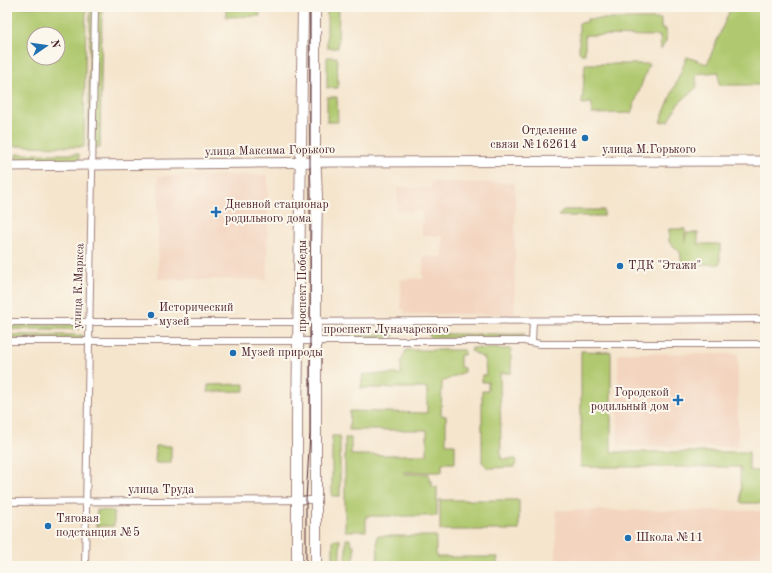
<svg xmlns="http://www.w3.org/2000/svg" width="772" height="573" font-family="'Old Standard TT',serif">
<rect width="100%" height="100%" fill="#fbf7ec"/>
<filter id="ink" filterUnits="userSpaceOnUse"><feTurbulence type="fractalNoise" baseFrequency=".025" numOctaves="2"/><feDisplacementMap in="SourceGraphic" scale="8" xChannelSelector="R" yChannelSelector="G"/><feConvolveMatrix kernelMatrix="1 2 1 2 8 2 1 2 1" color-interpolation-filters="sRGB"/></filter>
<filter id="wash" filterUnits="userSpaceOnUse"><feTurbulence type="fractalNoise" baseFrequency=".012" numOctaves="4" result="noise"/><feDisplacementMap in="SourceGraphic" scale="16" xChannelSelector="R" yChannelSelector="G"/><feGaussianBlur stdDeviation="0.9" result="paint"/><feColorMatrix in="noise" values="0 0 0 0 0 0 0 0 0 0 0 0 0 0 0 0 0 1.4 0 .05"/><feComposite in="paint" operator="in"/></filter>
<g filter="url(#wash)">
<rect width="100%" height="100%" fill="#f5e5cd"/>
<g fill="#f3d4bf">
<polygon points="268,175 267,280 158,279 158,176"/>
<polygon points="431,182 515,183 515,314 404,314 404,309 401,309 401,279 423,279 423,257 443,257 443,236 422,235 422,211 397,211 398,187 431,188"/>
<polygon points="618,353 738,354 738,447 618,446"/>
<polygon points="556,510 765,511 765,566 556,566"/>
</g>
<g fill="#b0c96f" stroke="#7d744d" fill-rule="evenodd">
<path d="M 7,7 L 86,7 L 84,147 L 12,146 L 11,137 L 7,137 ZM 34,34 L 58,34 L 58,58 L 34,58 Z"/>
<polygon points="90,7 102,7 100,148 88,147"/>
<polygon points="226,7 259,7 260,16 226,17"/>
<polygon points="327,7 339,7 338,48 327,48"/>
<polygon points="731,7 765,7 765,85 719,85 719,72 696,74 697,87 678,104 669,121 660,122 687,57 707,64"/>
<polygon points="587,19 661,19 661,29 666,29 666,41 661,50 660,36 585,35 585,54 581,54 579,51 579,23 587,22"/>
<polygon points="327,57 337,57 338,88 327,88"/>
<polygon points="585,64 649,64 631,113 592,114 592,103 582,104"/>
<polygon points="327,97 337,97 338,122 327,122"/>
<polygon points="16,154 79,154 79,160 16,159"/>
<polygon points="564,210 604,210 604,216 558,216"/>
<polygon points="669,229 685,229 685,244 686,233 698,233 698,244 720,244 720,264 682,264 680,252 669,242"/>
<rect x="7" y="324" width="73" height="5"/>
<polygon points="395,334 392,338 345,338 345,335"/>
<polygon points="428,334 525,334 521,338 431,338"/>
<rect x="7" y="335" width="75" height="4"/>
<polygon points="472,348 511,349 511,373 500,373 501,459 516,459 515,467 488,468 482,462 482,391 488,391 488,382 482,382 482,375 486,375 485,359 471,351"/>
<polygon points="406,350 464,350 464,355 460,355 460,367 464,368 464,372 442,382 441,415 446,416 446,444 455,444 455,463 442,463 442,472 404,472 404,474 429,474 429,481 432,481 432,487 437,487 437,516 366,516 366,531 345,531 345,438 351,438 351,455 427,455 427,430 349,430 350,411 427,413 427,388 361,388 363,374 401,374 401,362"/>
<polygon points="581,351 611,352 611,452 749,452 749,469 751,471 765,471 765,503 741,503 740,467 581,467"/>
<polygon points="244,384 244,391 208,392 208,385"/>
<rect x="332" y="436" width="8" height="60"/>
<polygon points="156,446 171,446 171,463 155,463"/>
<rect x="440" y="500" width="79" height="30"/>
<polygon points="97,510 114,511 114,526 96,526"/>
<polygon points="377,536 436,536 436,557 498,557 496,566 378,566"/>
<polygon points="346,539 350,539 351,544 354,545 354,566 346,566"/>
<rect x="333" y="540" width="7" height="26"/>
</g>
</g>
<g filter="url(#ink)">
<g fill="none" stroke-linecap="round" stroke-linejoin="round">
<defs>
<g id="street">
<polyline points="7,322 290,322 765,319"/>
<polyline points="7,341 524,341 540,344 765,344"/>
<polyline points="532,341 533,321"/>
<polyline points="7,502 316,500"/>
<polyline points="85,566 95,7"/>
</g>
<polyline id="secondary" points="7,166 336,162 765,161"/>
<g id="primary">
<polyline points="315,7 315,153 317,196 316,252 316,566"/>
<polyline points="297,566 297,417 303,7"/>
</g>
</defs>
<use href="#street" stroke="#a0827c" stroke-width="8"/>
<use href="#secondary" stroke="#a0827c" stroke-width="11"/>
<use href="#primary" stroke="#a0827c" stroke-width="12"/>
<use href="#street" stroke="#fff" stroke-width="6"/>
<use href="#secondary" stroke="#fff" stroke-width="9"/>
<use href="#primary" stroke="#fff" stroke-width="10"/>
<polyline stroke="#4a1f2b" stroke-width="1" points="306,566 306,500 310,433 310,7"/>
</g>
</g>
<g fill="#1f6fb2" stroke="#fbf7ec" stroke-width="1.5">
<circle cx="585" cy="138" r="4"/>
<path d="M214 206h4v4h4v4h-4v4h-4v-4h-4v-4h4z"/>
<circle cx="620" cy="266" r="4"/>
<circle cx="151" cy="315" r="4"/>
<circle cx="233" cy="353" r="4"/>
<path d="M676 394h4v4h4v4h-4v4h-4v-4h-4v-4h4z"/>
<circle cx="48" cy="526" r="4"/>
<circle cx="628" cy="538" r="4"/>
</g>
<g text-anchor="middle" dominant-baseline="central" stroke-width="4" stroke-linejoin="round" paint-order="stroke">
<g font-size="12" fill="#4a1f2b" stroke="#fbf7ec" text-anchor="start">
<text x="577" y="131" text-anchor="end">Отделение<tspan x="577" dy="14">связи №162614</tspan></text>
<text x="225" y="205">Дневной стационар<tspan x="225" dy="14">родильного дома</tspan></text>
<text x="628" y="266">ТДК "Этажи"</text>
<text x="159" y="308">Исторический<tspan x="159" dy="14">музей</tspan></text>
<text x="241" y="353">Музей природы</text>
<text x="669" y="393" text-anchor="end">Городской<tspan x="669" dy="14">родильный дом</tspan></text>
<text x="56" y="519">Тяговая<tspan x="56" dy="14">подстанция №5</tspan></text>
<text x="636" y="538">Школа №11</text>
</g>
<g font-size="12" fill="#4a1f2b" stroke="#fbf7ec">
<text x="649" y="150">улица М.Горького</text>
<text transform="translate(270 151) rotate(-1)">улица Максима Горького</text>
<text transform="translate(79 286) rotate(-88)">улица К.Маркса</text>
<text transform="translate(303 286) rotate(-90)">проспект Победы</text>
<text x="386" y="330">проспект Луначарского</text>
<text x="161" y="490">улица Труда</text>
</g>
</g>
<rect width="772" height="573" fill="none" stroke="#fbf7ec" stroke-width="24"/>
<g transform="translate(46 46) rotate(77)"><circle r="19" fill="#fbf7ec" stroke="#b4a19f"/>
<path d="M0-3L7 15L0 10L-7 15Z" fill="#1f6fb2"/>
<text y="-6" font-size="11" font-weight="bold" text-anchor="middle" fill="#4a1f2b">N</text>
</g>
</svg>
